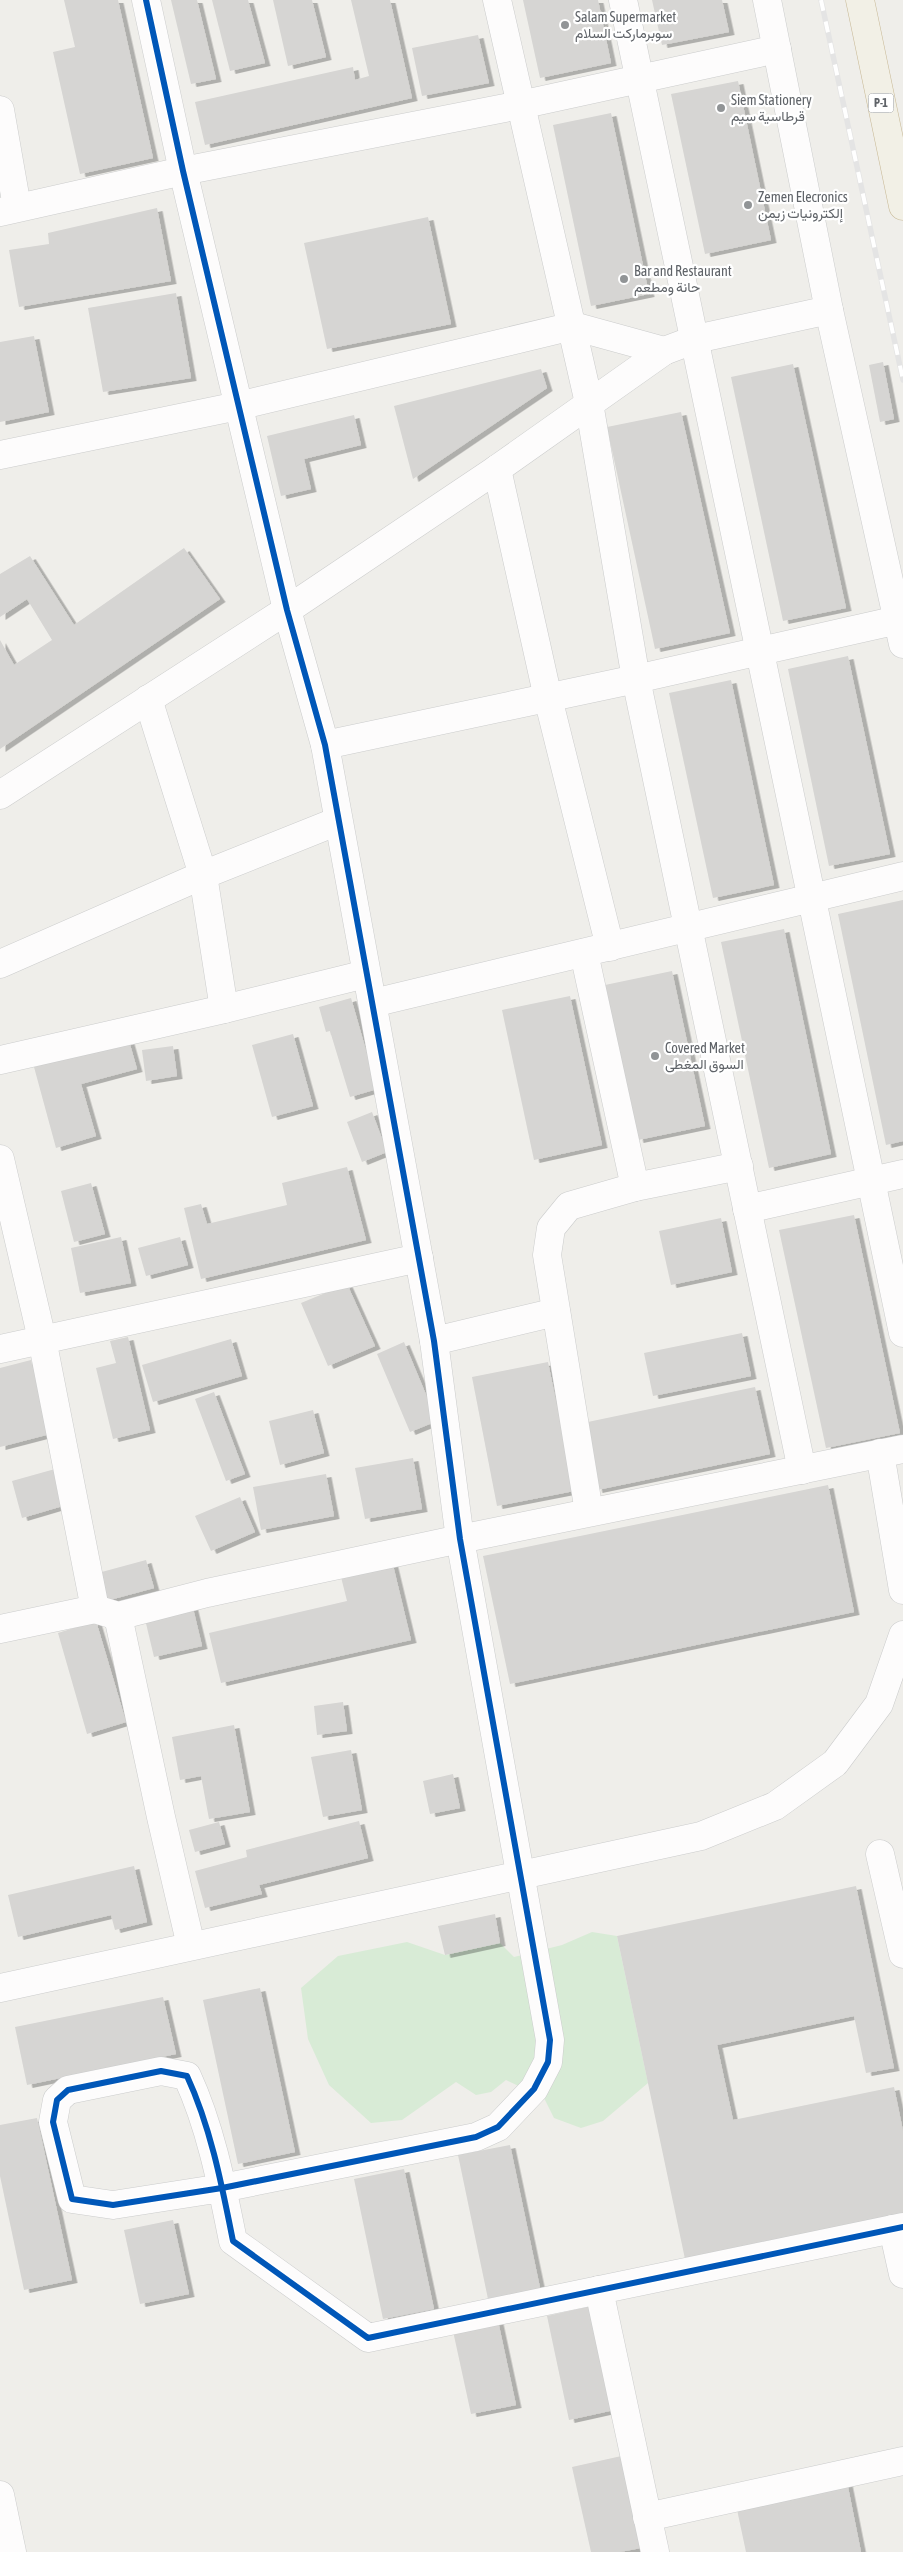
<svg xmlns="http://www.w3.org/2000/svg" width="903" height="2552" font-family="'Asap Condensed',Vazirmatn,sans-serif">
<defs>
<filter id="shadow"><feDropShadow dx="5.5" dy="3" stdDeviation="0" flood-color="#0004"/></filter>
</defs>
<rect width="100%" height="100%" fill="#efeeea"/>
<polygon fill="#d8ebd6" points="592,1932 617,1936 648,2083 603,2121 581,2128 554,2118 544,2098 506,2080 491,2092 476,2095 456,2082 402,2120 371,2123 329,2085 308,2039 301,1988 338,1956 407,1942 445,1955 500,1943 514,1957 562,1945"/>
<g fill="#d6d5d3" filter="url(#shadow)">
<polygon points="64,0 118,0 153,158 80,174 53,52 75,47"/>
<polygon points="171,0 197,0 216,79 191,84"/>
<polygon points="212,0 248,0 265,63 230,71"/>
<polygon points="273,0 312,0 326,57 288,66"/>
<polygon points="351,0 390,0 412,98 205,145 195,102 353,67 355,80 369,76"/>
<polygon points="523,0 598,0 611,63 540,78"/>
<polygon points="652,0 722,0 729,32 662,45"/>
<polygon points="478,35 489,83 422,96 412,48"/>
<polygon points="738,81 771,240 705,254 671,94"/>
<polygon points="611,113 649,294 591,306 553,125"/>
<polygon points="157,208 171,281 19,307 9,250 49,244 48,233"/>
<polygon points="428,217 451,324 327,349 304,243"/>
<polygon points="176,293 191,378 103,392 88,308"/>
<polygon points="34,336 49,412 0,422 0,342"/>
<polygon points="883,362 894,419 880,422 869,365"/>
<polygon points="793,364 846,608 783,621 731,377"/>
<polygon points="541,369 547,388 413,479 394,406"/>
<polygon points="681,412 730,633 655,649 607,427"/>
<polygon points="354,415 361,445 304,459 311,489 281,496 267,436"/>
<polygon points="184,548 220,599 0,749 0,640 14,665 52,640 27,599 0,617 0,574 30,556 74,625"/>
<polygon points="848,656 890,854 829,866 788,669"/>
<polygon points="731,680 774,885 713,898 669,693"/>
<polygon points="903,900 903,1141 886,1145 838,914"/>
<polygon points="784,929 831,1154 769,1168 721,942"/>
<polygon points="672,971 705,1126 638,1140 605,985"/>
<polygon points="570,996 602,1145 534,1160 502,1010"/>
<polygon points="351,998 377,1089 350,1097 330,1031 326,1032 319,1007"/>
<polygon points="293,1034 313,1106 272,1117 252,1045"/>
<polygon points="129,1041 137,1069 81,1084 96,1136 56,1148 34,1067"/>
<polygon points="173,1046 177,1076 146,1081 142,1050"/>
<polygon points="372,1112 387,1152 362,1162 347,1122"/>
<polygon points="347,1167 366,1240 201,1279 184,1208 201,1204 207,1224 287,1205 282,1183"/>
<polygon points="91,1183 105,1234 74,1242 61,1191"/>
<polygon points="854,1215 900,1433 826,1448 779,1230"/>
<polygon points="721,1218 732,1272 671,1285 659,1231"/>
<polygon points="121,1237 131,1283 80,1293 71,1248"/>
<polygon points="180,1237 188,1265 146,1276 138,1248"/>
<polygon points="347,1284 375,1346 328,1366 301,1303"/>
<polygon points="742,1333 751,1376 653,1396 644,1353"/>
<polygon points="128,1337 150,1430 113,1439 96,1368 116,1363 110,1341"/>
<polygon points="231,1339 242,1376 153,1402 142,1365"/>
<polygon points="404,1342 437,1421 410,1432 377,1354"/>
<polygon points="31,1360 50,1434 0,1447 0,1368"/>
<polygon points="548,1362 574,1491 497,1506 472,1377"/>
<polygon points="755,1387 770,1454 597,1490 583,1423"/>
<polygon points="214,1392 245,1474 226,1481 195,1399"/>
<polygon points="313,1410 324,1453 280,1465 269,1421"/>
<polygon points="413,1458 422,1509 365,1519 355,1468"/>
<polygon points="55,1469 66,1505 22,1518 12,1481"/>
<polygon points="326,1474 334,1516 261,1530 253,1487"/>
<polygon points="828,1485 854,1612 510,1684 483,1556"/>
<polygon points="240,1497 255,1532 211,1551 195,1516"/>
<polygon points="146,1560 154,1588 106,1601 98,1573"/>
<polygon points="392,1561 411,1640 221,1683 209,1633 347,1601 340,1573"/>
<polygon points="192,1604 202,1646 154,1657 144,1615"/>
<polygon points="96,1621 126,1722 87,1734 58,1633"/>
<polygon points="343,1702 347,1731 317,1735 314,1706"/>
<polygon points="234,1725 250,1812 209,1819 201,1776 180,1780 172,1737"/>
<polygon points="351,1750 362,1810 323,1817 311,1757"/>
<polygon points="453,1774 460,1808 430,1814 423,1781"/>
<polygon points="359,1821 368,1858 259,1885 262,1894 205,1908 195,1871 247,1857 246,1850"/>
<polygon points="219,1822 225,1844 195,1852 189,1830"/>
<polygon points="134,1866 147,1922 115,1930 111,1915 18,1937 8,1895"/>
<polygon points="856,1886 894,2068 866,2073 854,2016 717,2045 733,2120 894,2087 903,2131 903,2214 685,2259 617,1936"/>
<polygon points="495,1914 500,1943 445,1955 438,1926"/>
<polygon points="260,1988 295,2152 238,2164 203,2000"/>
<polygon points="163,1997 176,2054 27,2085 15,2027"/>
<polygon points="37,2118 72,2280 24,2290 0,2176 0,2125"/>
<polygon points="510,2145 540,2288 488,2299 458,2155"/>
<polygon points="404,2169 434,2309 383,2319 354,2179"/>
<polygon points="173,2220 189,2294 140,2304 124,2230"/>
<polygon points="592,2306 614,2410 569,2420 547,2316"/>
<polygon points="498,2321 516,2405 471,2414 453,2331"/>
<polygon points="626,2455 646,2547 620,2552 591,2552 572,2467"/>
<polygon points="846,2477 861,2552 746,2552 735,2500"/>
</g>
<g fill="none" stroke-linecap="round" stroke-linejoin="round">
<defs>
<g id="minor">
<path d="M 146,0 L 183,171 L 287,610 L 325,745 L 434,1341 L 460,1539 L 550,2040 L 548,2062 L 534,2089 L 498,2127 L 476,2137 L 222,2188 L 113,2205 L 72,2199 L 53,2122 L 57,2100 L 68,2090 L 161,2071 L 187,2076 C 211,2128 222,2186 233,2241 L 368,2338 L 903,2227"/>
<polyline points="497,0 589,403 636,679 802,1470"/>
<polyline points="623,0 903,1333"/>
<polyline points="767,0 829,310 903,644"/>
<polyline points="0,110 17,207"/>
<polyline points="0,212 183,171 520,105 777,49"/>
<polyline points="0,455 238,406 573,326 664,351"/>
<polyline points="497,469 548,698 610,947"/>
<polyline points="148,699 203,875 224,1009"/>
<polyline points="325,745 636,679 898,620"/>
<polyline points="0,795 287,610 497,469 664,351 696,339 829,310"/>
<polyline points="584,953 635,1187"/>
<polyline points="0,964 203,875 338,821"/>
<polyline points="373,1003 903,876"/>
<polyline points="0,1060 224,1009 366,974"/>
<polyline points="0,1159 42,1339 95,1609"/>
<polyline points="747,1209 903,1174"/>
<polyline points="434,1341 556,1312"/>
<polyline points="0,1349 419,1258"/>
<polyline points="880,1453 903,1590"/>
<polyline points="589,1512 547,1255 551,1228 569,1206 635,1187 739,1166"/>
<polyline points="118,1616 161,1817 191,1946"/>
<polyline points="0,1629 95,1609 118,1616 207,1593 460,1539 903,1449"/>
<polyline points="880,1854 903,1954"/>
<polyline points="0,1988 701,1836 775,1806 835,1763 879,1704 903,1635"/>
<polyline points="893,2229 903,2274"/>
<polyline points="599,2290 655,2552"/>
<polyline points="0,2495 12,2552"/>
<polyline points="647,2517 903,2461"/>
</g>
<polyline id="trunk" points="860,0 903,206"/>
</defs>
<use href="#minor" stroke="#cbcccc" stroke-width="29"/>
<use href="#trunk" stroke="#c8b996" stroke-width="29"/>
<use href="#minor" stroke="#fdfcfc" stroke-width="28"/>
<use href="#trunk" stroke="#f2f0e6" stroke-width="28"/>
<defs>
<polyline id="rail" points="821,0 903,380"/>
</defs>
<use href="#rail" stroke="#e4e4e4" stroke-width="5.5"/>
<use href="#rail" stroke="#fff" stroke-width="4" stroke-dasharray="11" stroke-linecap="butt"/>
<defs>
<path id="cycleway" d="M 146,0 L 183,171 L 287,610 L 325,745 L 434,1341 L 460,1539 L 550,2040 L 548,2062 L 534,2089 L 498,2127 L 476,2137 L 222,2188 L 113,2205 L 72,2199 L 53,2122 L 57,2100 L 68,2090 L 161,2071 L 187,2076 C 211,2128 222,2186 233,2241 L 368,2338 L 903,2227"/>
</defs>
<use href="#cycleway" stroke="#fff" stroke-width="9"/>
<use href="#cycleway" stroke="#0057b8" stroke-width="6"/>
</g>
<g fill="#919496" stroke="#fff" stroke-width="2">
<circle cx="565" cy="25" r="5"/>
<circle cx="721" cy="108" r="5"/>
<circle cx="748" cy="205" r="5"/>
<circle cx="624" cy="279" r="5"/>
<circle cx="655" cy="1056" r="5"/>
</g>
<g text-anchor="middle" dominant-baseline="central" stroke-width="4.5" stroke-linejoin="round" paint-order="stroke">
<rect fill="#fff" stroke="#8f9295" stroke-width="1" x="868.5" y="93.5" width="25" height="19" rx="4"/>
<g font-size="12" font-weight="bold" fill="#5f6368">
<text x="881" y="103">P-1</text>
</g>
<g font-size="14" fill="#5f6368" stroke="#fff" text-anchor="start">
<text x="575" y="17">Salam Supermarket<tspan x="575" dy="16">سوبرماركت السلام</tspan></text>
<text x="731" y="100">Siem Stationery<tspan x="731" dy="16">قرطاسية سيم</tspan></text>
<text x="758" y="197">Zemen Elecronics<tspan x="758" dy="16">إلكترونيات زيمن</tspan></text>
<text x="634" y="271">Bar and Restaurant<tspan x="634" dy="16">حانة ومطعم</tspan></text>
<text x="665" y="1048">Covered Market<tspan x="665" dy="16">السوق المغطى</tspan></text>
</g>
</g>
</svg>
